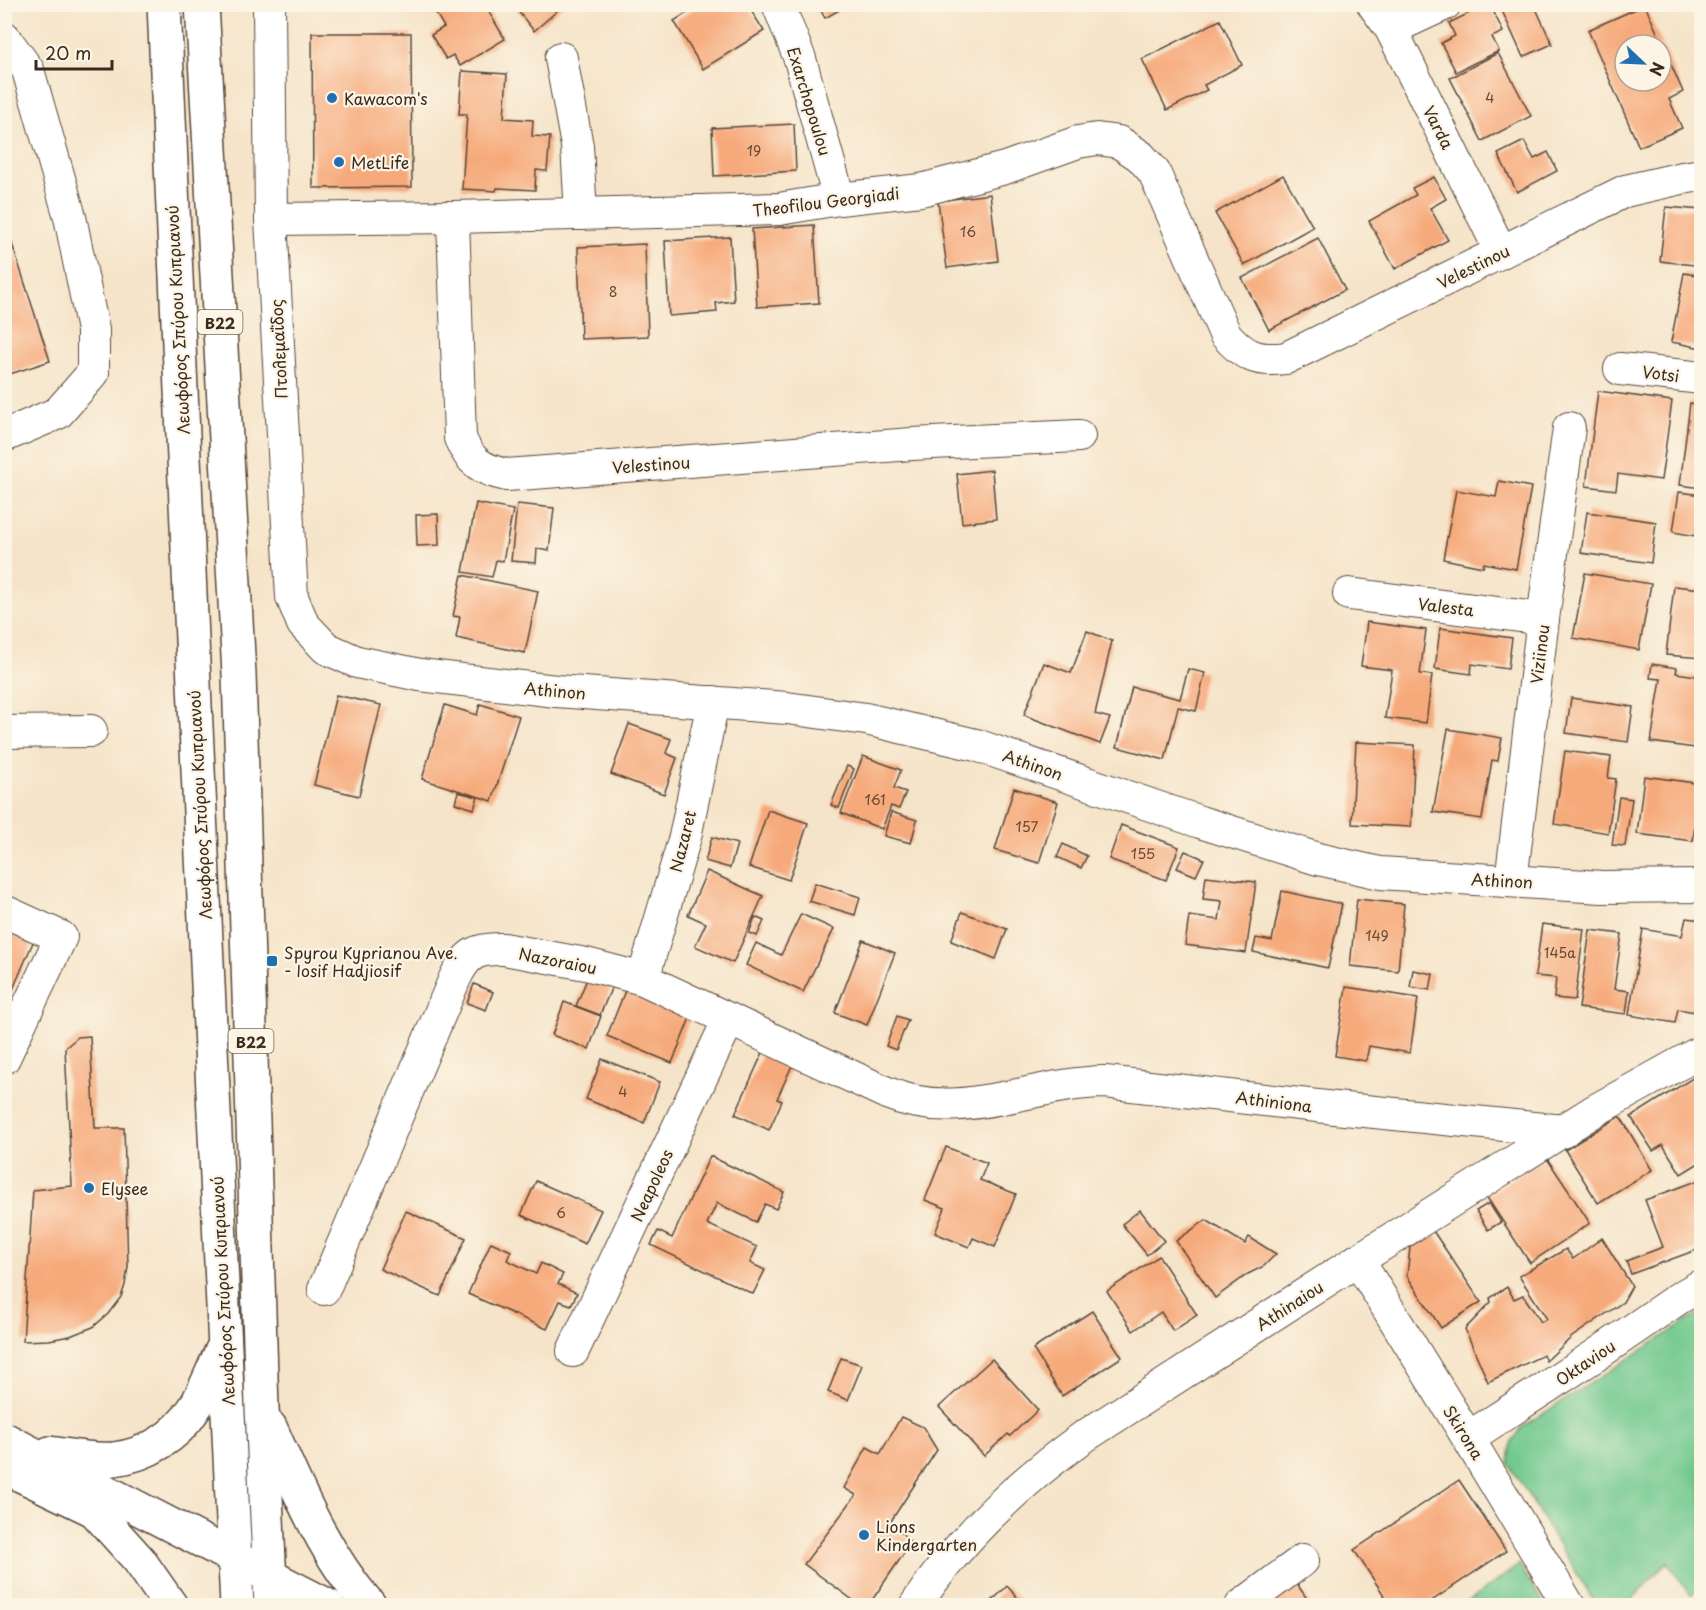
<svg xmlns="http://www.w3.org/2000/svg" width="1706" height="1610" font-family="'Playpen Sans',sans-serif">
<rect width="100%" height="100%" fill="#fcf5e5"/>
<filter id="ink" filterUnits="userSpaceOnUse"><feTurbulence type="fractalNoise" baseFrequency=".0167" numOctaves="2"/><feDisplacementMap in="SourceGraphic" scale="12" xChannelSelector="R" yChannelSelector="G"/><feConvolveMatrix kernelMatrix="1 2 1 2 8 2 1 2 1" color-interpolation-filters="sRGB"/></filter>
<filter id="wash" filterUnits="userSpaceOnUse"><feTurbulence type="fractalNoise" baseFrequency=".008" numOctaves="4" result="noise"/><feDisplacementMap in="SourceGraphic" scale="24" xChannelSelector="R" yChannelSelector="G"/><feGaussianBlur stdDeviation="1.35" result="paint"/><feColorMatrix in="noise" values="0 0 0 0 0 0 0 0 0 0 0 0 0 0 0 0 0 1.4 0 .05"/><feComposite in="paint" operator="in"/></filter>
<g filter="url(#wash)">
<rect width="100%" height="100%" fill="#f5e4c9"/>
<g fill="#72c98f" stroke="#567a56" stroke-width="1.5">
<polygon points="1701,1312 1701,1587 1691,1595 1667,1562 1627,1605 1596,1605 1509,1464 1511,1444 1522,1427"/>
<polygon points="1519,1565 1545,1605 1463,1605"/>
</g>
<g id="blocks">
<g fill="#f6aa7b" fill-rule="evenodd">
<polygon points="436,4 484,4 505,39 460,66 453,55 446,59 431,35 444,27 432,7"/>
<polygon points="512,4 565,4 534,31"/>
<polygon points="701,4 747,4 764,31 703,69 674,21"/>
<polygon points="817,4 850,4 825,18"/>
<polygon points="1488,4 1490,4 1503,32 1492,37 1499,51 1456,72 1441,43 1455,36 1449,23"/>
<polygon points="1499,4 1534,4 1552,44 1523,57"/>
<path d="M 1645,5 L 1683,92 L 1669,99 L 1682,128 L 1639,147 L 1588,30 ZM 1625,45 L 1661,45 L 1661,81 L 1625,81 Z"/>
<polygon points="1220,20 1242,65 1204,85 1207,90 1167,110 1142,59"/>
<polygon points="312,33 411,33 412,187 313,188"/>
<polygon points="1498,53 1531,116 1482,141 1450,78"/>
<polygon points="462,71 507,74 504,118 533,120 532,136 550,137 547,171 536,170 535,190 497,188 496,191 462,189 467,114 459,114"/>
<polygon points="794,124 796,171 714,176 712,128"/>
<polygon points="1524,141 1534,159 1548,152 1557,171 1517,192 1498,154"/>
<polygon points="1283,175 1313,227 1244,265 1215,213"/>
<polygon points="1434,177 1446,199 1430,208 1448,240 1395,269 1369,221 1416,195 1412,188"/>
<polygon points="990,194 998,261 947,268 938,201"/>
<polygon points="1666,207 1702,210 1702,266 1660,261"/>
<polygon points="5,222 50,361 4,376 4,223"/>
<polygon points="814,225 819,303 757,307 752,229"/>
<polygon points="730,237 734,301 716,303 717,312 669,316 665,241"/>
<polygon points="1318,238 1345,290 1269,330 1242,278"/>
<polygon points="645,244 648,336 581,339 578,247"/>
<polygon points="1684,273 1702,276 1702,348 1671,342"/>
<polygon points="1598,391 1672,401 1661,480 1618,474 1616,490 1586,486"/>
<polygon points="1690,403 1702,405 1702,488 1680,485"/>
<polygon points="992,470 996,519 962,523 957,474"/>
<polygon points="1499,481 1531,487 1516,569 1484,563 1483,567 1443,559 1456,490 1496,497"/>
<polygon points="1679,492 1702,495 1702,537 1673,532"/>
<polygon points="476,503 513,510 503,561 496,560 492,577 463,572"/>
<polygon points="517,504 554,508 549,551 537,549 536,563 511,561"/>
<polygon points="1587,512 1656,522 1651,563 1581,553"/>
<polygon points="438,514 439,545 417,546 416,515"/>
<polygon points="1585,573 1651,584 1639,650 1573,638"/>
<polygon points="462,575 538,591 525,653 456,638 460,617 453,616"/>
<polygon points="1674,586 1702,589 1702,658 1666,655"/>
<polygon points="1367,622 1426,630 1420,674 1432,675 1426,723 1385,718 1392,670 1361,666"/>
<polygon points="1440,628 1512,638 1508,669 1472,664 1471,674 1435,669"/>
<polygon points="1087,631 1112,641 1095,714 1110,718 1100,744 1024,715 1044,663 1071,673"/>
<polygon points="1652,664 1677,668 1676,673 1702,677 1702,749 1651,742 1661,679 1650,678"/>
<polygon points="1188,669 1205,673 1196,711 1178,707 1165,760 1117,747 1132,687 1180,699"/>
<polygon points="336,695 381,705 359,796 314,785"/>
<polygon points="1571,698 1633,707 1628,742 1566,733"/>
<polygon points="480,704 519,716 492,801 422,779 445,705 477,715"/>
<polygon points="629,724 671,739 666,753 677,758 664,794 611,774"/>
<polygon points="1448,729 1502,738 1498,761 1492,760 1482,819 1433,812"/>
<polygon points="1356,742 1415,745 1411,827 1352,824"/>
<polygon points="1565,751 1611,757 1608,778 1616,779 1608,833 1554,824"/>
<polygon points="863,756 901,770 894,788 906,792 899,809 891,806 882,829 841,813"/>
<polygon points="847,766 854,769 839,808 831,805"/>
<polygon points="1644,776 1702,784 1702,819 1696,818 1693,841 1637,834"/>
<polygon points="1014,788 1058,802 1039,863 995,850"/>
<polygon points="458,792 478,797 474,809 455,803"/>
<polygon points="1619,797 1632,799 1625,846 1612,845"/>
<polygon points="768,810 808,823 789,880 749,867"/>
<polygon points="891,812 917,820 911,843 884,836"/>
<polygon points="1121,825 1179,847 1166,880 1109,859"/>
<polygon points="712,837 737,844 730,868 705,861"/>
<polygon points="1063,844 1087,856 1081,868 1057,857"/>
<polygon points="1185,851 1204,859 1196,876 1177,868"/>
<polygon points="707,871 763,896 733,963 695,946 706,923 688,915"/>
<polygon points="1206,876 1256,882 1246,953 1185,945 1189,916 1219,920 1222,901 1203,899"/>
<polygon points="815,883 860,897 855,915 809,901"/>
<polygon points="1282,891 1342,904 1328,968 1253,952 1256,938 1272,941"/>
<polygon points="1357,899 1404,904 1398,971 1350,966"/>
<polygon points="962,912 1007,929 996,959 951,941"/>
<polygon points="801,914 834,929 803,992 746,965 756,943 781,955"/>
<polygon points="755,917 764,921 757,936 749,933"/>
<polygon points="1686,918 1702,920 1702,1013 1678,1009 1675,1023 1629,1015 1643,929 1682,936"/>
<polygon points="1542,924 1584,929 1575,1000 1554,998 1556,978 1535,976"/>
<polygon points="4,927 34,940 4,1010"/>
<polygon points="1590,930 1622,934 1614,989 1629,991 1626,1014 1579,1008"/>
<polygon points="863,940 895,953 867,1025 835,1013"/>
<polygon points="1413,970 1433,974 1430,990 1410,987"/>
<polygon points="589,974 613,984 600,1015 576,1006"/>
<polygon points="474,984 493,992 486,1010 467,1003"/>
<polygon points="627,986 692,1013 672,1063 607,1036"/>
<polygon points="1346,987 1418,998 1410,1053 1369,1046 1366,1061 1335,1056"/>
<polygon points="564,1002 601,1016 589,1049 552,1035"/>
<polygon points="897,1016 908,1020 896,1050 886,1046"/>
<polygon points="90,1036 95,1128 124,1128 128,1267 125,1285 121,1297 108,1314 93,1327 70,1336 49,1340 23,1341 33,1190 72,1186 65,1048 78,1037"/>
<polygon points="765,1048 794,1061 777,1099 782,1101 769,1130 735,1114"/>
<polygon points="602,1059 660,1082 644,1123 586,1099"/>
<polygon points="1702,1072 1702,1161 1681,1174 1663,1145 1653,1151 1631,1117"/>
<polygon points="1620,1116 1652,1170 1598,1203 1565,1150"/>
<polygon points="946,1147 987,1163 980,1180 1016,1194 995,1247 973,1238 969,1247 935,1233 945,1208 925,1200"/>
<polygon points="710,1156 784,1192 776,1209 765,1204 756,1222 717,1203 707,1224 757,1247 750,1263 765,1270 753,1294 651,1245 658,1231 672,1238"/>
<polygon points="1546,1157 1590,1223 1530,1263 1486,1196"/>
<polygon points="1702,1179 1702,1248 1631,1274 1626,1261 1663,1247 1645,1200"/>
<polygon points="536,1181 601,1210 585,1244 521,1215"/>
<polygon points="1489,1203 1501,1222 1488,1230 1476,1211"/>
<polygon points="1140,1210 1164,1241 1147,1255 1122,1224"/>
<polygon points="406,1211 466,1238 440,1296 380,1269"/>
<polygon points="1206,1220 1245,1244 1249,1237 1276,1254 1264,1266 1248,1274 1215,1298 1176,1241"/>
<polygon points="1433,1231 1481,1302 1441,1328 1407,1276 1410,1247"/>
<polygon points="1602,1238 1632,1286 1623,1302 1572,1337 1546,1361 1543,1355 1488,1382 1465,1329 1491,1302 1490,1298 1507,1287 1514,1299 1523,1295 1541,1322 1547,1319 1519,1276 1566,1249 1573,1259"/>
<polygon points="491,1242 511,1251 507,1260 536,1274 541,1263 563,1274 558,1284 577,1293 571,1305 560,1301 547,1329 468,1294"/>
<polygon points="1159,1256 1197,1315 1173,1331 1161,1312 1133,1331 1107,1291"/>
<polygon points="1092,1311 1122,1357 1062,1396 1033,1349"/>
<polygon points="841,1358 862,1365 848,1400 828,1392"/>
<polygon points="992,1359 1038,1410 1010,1436 1008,1434 984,1456 939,1407"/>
<polygon points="901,1417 923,1427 937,1450 891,1521 911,1543 868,1606 861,1606 804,1564 856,1495 844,1488 867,1447 880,1454"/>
<polygon points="1459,1480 1506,1551 1424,1606 1391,1606 1354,1550"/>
<polygon points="1297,1584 1312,1606 1266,1606"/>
<polygon points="1007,1586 1025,1606 987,1606"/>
</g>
</g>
</g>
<g filter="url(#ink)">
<use href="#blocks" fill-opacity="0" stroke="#574638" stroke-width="1.5"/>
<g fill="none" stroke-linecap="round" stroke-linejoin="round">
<defs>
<g id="minor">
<polyline points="269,4 271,219 292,597 303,624 326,648 357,662 420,675 556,691 787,708 866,719 976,745 1200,822 1318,859 1380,873 1602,887 1702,886"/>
<polyline points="778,4 800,59 839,199"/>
<polyline points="1373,4 1391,29 1501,252"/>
<polyline points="1391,29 1445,4"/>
<polyline points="4,37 28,70 70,217 93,330 93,373 58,413 4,436"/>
<polyline points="561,58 577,146 581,214"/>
<path d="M 453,217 L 460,438 C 470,462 482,470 507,475 L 912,444 L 1079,436"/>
<path d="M 271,219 L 453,217 L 779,209 L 839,199 L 921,190 L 1005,168 L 1078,142 L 1097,139 L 1119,142 L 1140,156 L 1154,172 L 1225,334 C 1244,356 1257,362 1286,358 L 1625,191 L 1682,178 L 1702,175"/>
<polyline points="1620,369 1702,378"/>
<polyline points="1349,594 1543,619"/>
<polyline points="4,732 91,731"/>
<polyline points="1511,881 1543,619 1569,428"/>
<polyline points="4,911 61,937 4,1058"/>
<polyline points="643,979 685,837 713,702"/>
<polyline points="1358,1260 1468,1438 1569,1606"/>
<path d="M 324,1289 L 455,978 C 467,953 477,948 504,949 L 586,964 L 643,979 L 887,1093 C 960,1124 1030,1083 1105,1082 L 1335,1108 L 1564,1131"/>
<polyline points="573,1351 729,1019"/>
<polyline points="1468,1438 1596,1355 1679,1298 1702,1285"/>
<path d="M 915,1606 C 959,1539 1018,1484 1082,1438 L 1358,1260 L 1594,1111 L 1702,1051"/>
<polyline points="1241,1606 1303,1560"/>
</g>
<g id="major">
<polyline points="164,4 193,662 237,1606"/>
<polyline points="202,4 239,674 262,1408 271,1606"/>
<path d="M 270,1427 C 298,1490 324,1554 370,1606"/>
<polyline points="4,1439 328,1606"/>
<path d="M 50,1453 C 71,1456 93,1461 114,1459 C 147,1455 176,1437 194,1409 C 205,1391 213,1369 222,1350"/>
<polyline points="4,1467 106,1516"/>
<polyline points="93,1509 139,1560 171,1606"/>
</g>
</defs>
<use href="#minor" stroke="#574638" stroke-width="34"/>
<use href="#major" stroke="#574638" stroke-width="36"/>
<use href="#minor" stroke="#fff" stroke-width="32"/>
<use href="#major" stroke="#fff" stroke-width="33"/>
</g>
</g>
<g fill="#1f6fb2" stroke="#fcf5e5" stroke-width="2">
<circle cx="332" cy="98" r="6"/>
<circle cx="339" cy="162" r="6"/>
<rect x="266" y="955" width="12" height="12" rx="3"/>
<circle cx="89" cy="1188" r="6"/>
<circle cx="864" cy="1535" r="6"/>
</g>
<g text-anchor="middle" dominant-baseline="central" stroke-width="4.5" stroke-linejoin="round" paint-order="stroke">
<g font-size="14" fill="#6a4a35">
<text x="1490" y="97">4</text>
<text x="754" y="150">19</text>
<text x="968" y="231">16</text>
<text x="613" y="291">8</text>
<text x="875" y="799">161</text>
<text x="1027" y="826">157</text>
<text x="1143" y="853">155</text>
<text x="1377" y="935">149</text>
<text x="1560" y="952">145a</text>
<text x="623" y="1091">4</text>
<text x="561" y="1212">6</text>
</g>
<g fill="#fcf5e5" stroke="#75675a" stroke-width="1.5">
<rect x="197.5" y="310" width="45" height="24" rx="4.5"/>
<rect x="228.5" y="1029" width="45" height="24" rx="4.5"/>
</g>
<g font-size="15" font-weight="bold" fill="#3b2a1e">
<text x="220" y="322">B22</text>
<text x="251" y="1041">B22</text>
</g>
<g font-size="16" fill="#3b2a1e" stroke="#fcf5e5" text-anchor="start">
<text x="344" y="98">Kawacom's</text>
<text x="351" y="162">MetLife</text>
<text x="284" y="952">Spyrou Kyprianou Ave.<tspan x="284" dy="18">- Iosif Hadjiosif</tspan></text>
<text x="101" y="1188">Elysee</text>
<text x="876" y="1526">Lions<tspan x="876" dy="18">Kindergarten</tspan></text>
</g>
<g font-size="16" fill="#3b2a1e" stroke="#fcf5e5">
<text transform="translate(810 101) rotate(73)">Exarchopoulou</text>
<text transform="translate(1439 127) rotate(63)">Varda</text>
<text transform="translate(826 201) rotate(-7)">Theofilou Georgiadi</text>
<text transform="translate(1473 266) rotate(-26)">Velestinou</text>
<text transform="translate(177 320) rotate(-93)">Λεωφόρος Σπύρου Κυπριανού</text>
<text transform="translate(278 349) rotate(-93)">Πτολεμαΐδος</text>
<text transform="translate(1661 373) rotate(7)">Votsi</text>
<text transform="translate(651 464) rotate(-4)">Velestinou</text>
<text transform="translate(1446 606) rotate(7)">Valesta</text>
<text transform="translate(1539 654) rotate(-83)">Viziinou</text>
<text transform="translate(555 690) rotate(5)">Athinon</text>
<text transform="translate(1033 764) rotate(19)">Athinon</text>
<text transform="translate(199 805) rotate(-93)">Λεωφόρος Σπύρου Κυπριανού</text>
<text transform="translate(682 841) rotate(-76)">Nazaret</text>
<text transform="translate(1502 880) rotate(3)">Athinon</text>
<text transform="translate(558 960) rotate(11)">Nazoraiou</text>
<text transform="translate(1274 1101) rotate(7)">Athiniona</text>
<text transform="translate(651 1185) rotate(-65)">Neapoleos</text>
<text transform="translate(222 1291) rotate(-93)">Λεωφόρος Σπύρου Κυπριανού</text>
<text transform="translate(1289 1305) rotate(-33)">Athinaiou</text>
<text transform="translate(1585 1362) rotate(-34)">Oktaviou</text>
<text transform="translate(1464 1432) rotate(58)">Skirona</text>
</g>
</g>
<rect width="1706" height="1610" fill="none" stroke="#fcf5e5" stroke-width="24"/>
<g transform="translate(1643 63) rotate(113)"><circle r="28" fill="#fcf5e5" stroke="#afa495" stroke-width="1.5"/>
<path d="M0-4.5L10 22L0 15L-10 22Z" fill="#1f6fb2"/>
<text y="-9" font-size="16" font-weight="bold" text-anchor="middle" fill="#3b2a1e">N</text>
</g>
<path d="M36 60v9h76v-9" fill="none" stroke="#3b2a1e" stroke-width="3"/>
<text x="45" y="60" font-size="18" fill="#3b2a1e" stroke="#fcf5e5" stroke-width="4.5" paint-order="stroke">20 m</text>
</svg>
